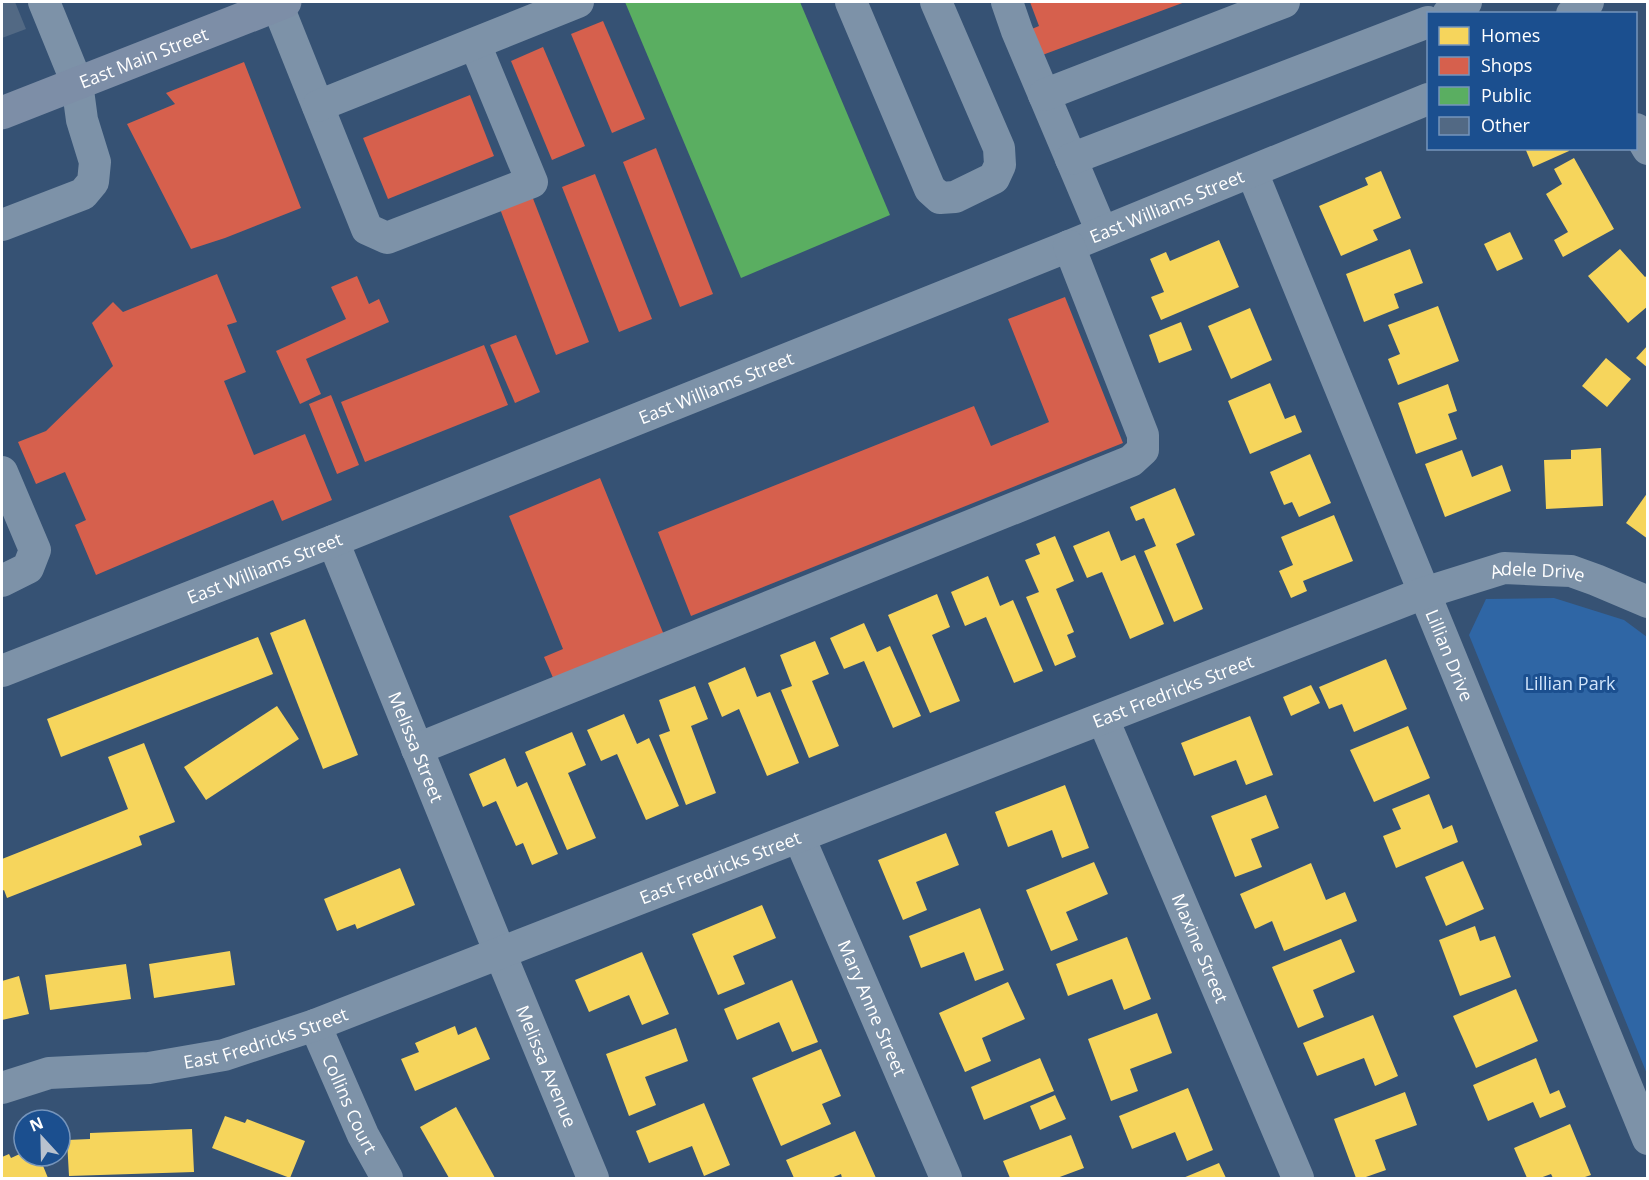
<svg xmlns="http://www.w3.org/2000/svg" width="1649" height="1180" font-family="'Open Sans',sans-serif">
<rect width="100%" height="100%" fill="#365274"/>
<polygon fill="#2f66a5" points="1554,598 1624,620 1647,637 1647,1074 1469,635 1486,599"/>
<g fill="#f6d55c">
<polygon points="1525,148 1568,148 1569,151 1533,167"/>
<polygon points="1574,158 1614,229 1563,257 1554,240 1568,232 1546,194 1562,184 1554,169"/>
<polygon points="1381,171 1401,218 1373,230 1378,240 1341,256 1319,206 1368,185 1365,178"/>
<polygon points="1510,232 1523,259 1497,271 1484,244"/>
<polygon points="1219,240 1239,287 1161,320 1151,297 1164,292 1150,259 1166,252 1170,261"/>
<polygon points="1410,249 1423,283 1394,294 1399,308 1364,322 1346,274"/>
<polygon points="1620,249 1645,277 1648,275 1648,306 1628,323 1588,276"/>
<polygon points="1438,306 1459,361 1398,385 1388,359 1400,354 1388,325"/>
<polygon points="1250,308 1272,360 1231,379 1208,326"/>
<polygon points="1181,322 1192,350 1159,363 1149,335"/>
<polygon points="1648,345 1648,368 1636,358"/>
<polygon points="1606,358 1631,379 1607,407 1582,386"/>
<polygon points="1270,383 1285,419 1295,415 1302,432 1250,454 1228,401"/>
<polygon points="1448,384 1457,411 1448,414 1457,439 1416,454 1398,403"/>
<polygon points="1601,448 1603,506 1546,509 1544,460 1571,459 1571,450"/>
<polygon points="1462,450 1472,477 1502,465 1511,491 1445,517 1425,464"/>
<polygon points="1310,454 1331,503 1299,517 1292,502 1284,505 1270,472"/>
<polygon points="1175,488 1195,535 1176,544 1203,609 1174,622 1144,551 1156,546 1144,518 1136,521 1130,507"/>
<polygon points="1648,492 1648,539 1626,523"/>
<polygon points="1334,515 1353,561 1303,581 1307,591 1291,598 1279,571 1293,565 1281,537"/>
<polygon points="1109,531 1121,561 1135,555 1164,624 1130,639 1102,572 1087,578 1073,546"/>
<polygon points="1055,536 1074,581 1056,589 1074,632 1067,635 1076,657 1055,666 1026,597 1039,592 1025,560 1040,554 1036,544"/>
<polygon points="988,576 1000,606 1013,600 1043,671 1014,683 986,617 965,626 951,592"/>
<polygon points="937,594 950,627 932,635 960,701 930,713 888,615"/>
<polygon points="305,619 358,755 323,769 270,633"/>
<polygon points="864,623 877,652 890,646 921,716 893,728 864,661 844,669 830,638"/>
<polygon points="258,637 273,674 61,757 47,719"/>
<polygon points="815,641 829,674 812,681 839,746 809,758 781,690 792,686 780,655"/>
<polygon points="1386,659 1407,709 1354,732 1342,704 1329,709 1319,687"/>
<polygon points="745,667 757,697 770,692 799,763 767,776 739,709 722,717 708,683"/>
<polygon points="1311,685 1320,703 1291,716 1283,697"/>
<polygon points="695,686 708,719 691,726 716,793 686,805 659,735 670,731 659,700"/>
<polygon points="277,706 299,739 206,800 184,767"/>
<polygon points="624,714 637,744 649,738 679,806 646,820 617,754 601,761 587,730"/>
<polygon points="1250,716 1273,775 1246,785 1236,760 1194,776 1181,743"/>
<polygon points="1408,726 1430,778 1374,802 1350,750"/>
<polygon points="572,732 586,765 568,773 596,838 567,850 525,752"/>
<polygon points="144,743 175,822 139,836 142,845 7,898 4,890 2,891 2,859 128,809 108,757"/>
<polygon points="505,758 517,787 527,782 558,854 532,865 523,843 516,846 496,801 483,807 469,774"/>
<polygon points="1065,785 1089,848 1062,858 1052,830 1008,847 995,812"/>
<polygon points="1429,794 1443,829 1452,825 1458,842 1396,868 1383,836 1401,829 1392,809"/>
<polygon points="1266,795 1279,828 1251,839 1262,867 1235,877 1211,816"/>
<polygon points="946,833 959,865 916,882 927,910 903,920 878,860"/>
<polygon points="1463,861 1484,909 1446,926 1425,877"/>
<polygon points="1094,862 1108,894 1066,912 1078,940 1051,951 1026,890"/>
<polygon points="1311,863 1326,900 1345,892 1357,921 1284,951 1272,921 1255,929 1240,894"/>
<polygon points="400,868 415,905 357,929 355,924 337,931 324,899"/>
<polygon points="762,905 776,938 733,956 745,984 718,995 692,934"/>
<polygon points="980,908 1004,970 975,981 964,952 921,968 909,936"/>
<polygon points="1475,926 1480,941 1495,936 1511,977 1460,996 1439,940"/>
<polygon points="1127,937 1151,999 1124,1010 1112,979 1068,996 1056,964"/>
<polygon points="1341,939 1355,972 1313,990 1324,1017 1298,1028 1272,967"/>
<polygon points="230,951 235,985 154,998 149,964"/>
<polygon points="642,952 669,1014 642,1025 629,995 589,1012 575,980"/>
<polygon points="126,964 131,999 50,1010 45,975"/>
<polygon points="19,976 29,1014 2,1020 2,981"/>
<polygon points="792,980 818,1042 792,1052 779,1022 737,1040 724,1009"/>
<polygon points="1008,982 1025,1019 982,1038 991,1061 965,1072 939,1013"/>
<polygon points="1516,989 1538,1041 1476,1068 1453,1016"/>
<polygon points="1157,1013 1172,1053 1130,1069 1138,1091 1111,1101 1088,1039"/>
<polygon points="1373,1015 1398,1076 1375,1086 1364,1058 1317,1076 1303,1043"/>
<polygon points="455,1026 458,1035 476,1027 490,1059 415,1091 401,1059 419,1052 415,1043"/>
<polygon points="676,1028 688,1061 645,1077 656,1105 629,1116 606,1054"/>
<polygon points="821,1049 841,1096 822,1104 831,1124 781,1146 752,1078"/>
<polygon points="1040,1058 1054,1091 984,1120 971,1087"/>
<polygon points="1536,1058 1550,1094 1559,1090 1566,1107 1540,1118 1533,1102 1488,1121 1473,1085"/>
<polygon points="1188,1088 1213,1150 1187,1161 1175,1132 1132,1149 1119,1116"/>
<polygon points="1405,1092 1417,1125 1375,1140 1386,1170 1363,1178 1356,1178 1334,1119"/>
<polygon points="1055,1095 1066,1119 1040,1130 1030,1106"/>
<polygon points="704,1103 730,1165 704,1176 692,1146 649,1163 636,1131"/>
<polygon points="456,1107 495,1178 449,1178 420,1127"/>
<polygon points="225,1116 245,1123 247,1119 305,1141 290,1178 212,1148"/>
<polygon points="1570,1124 1591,1175 1582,1178 1553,1178 1551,1174 1540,1178 1527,1178 1514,1148"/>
<polygon points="192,1129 194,1172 69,1176 67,1140 90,1139 90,1133"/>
<polygon points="855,1131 876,1178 842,1178 841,1174 831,1178 794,1178 786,1160"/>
<polygon points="1071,1135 1084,1168 1057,1178 1010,1178 1003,1161"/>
<polygon points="24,1152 24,1156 39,1156 48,1178 2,1178 2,1157 9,1154 11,1158"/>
<polygon points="1219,1163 1226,1178 1183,1178"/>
</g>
<g fill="#d6604d">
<polygon points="1030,2 1185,2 1037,57 1027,31 1039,26"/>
<polygon points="603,21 645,119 612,133 571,34"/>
<polygon points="543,47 585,146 552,160 511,61"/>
<polygon points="244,62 301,208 225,238 191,249 127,124 175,104 166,93"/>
<polygon points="470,95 494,156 388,199 363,138"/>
<polygon points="656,148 713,294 680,307 623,162"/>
<polygon points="595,174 652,319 619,332 562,187"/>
<polygon points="532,196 589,342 556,355 500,209"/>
<polygon points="217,274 237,322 227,325 246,372 224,381 254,455 305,434 332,500 282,521 273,500 96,575 75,525 86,520 65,472 36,484 18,442 46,431 113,366 92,323 113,302 123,312"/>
<polygon points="357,276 369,304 379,299 389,322 306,359 321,394 300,404 276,351 346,319 331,287"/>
<polygon points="1065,297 1123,443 691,616 658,532 974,406 991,446 1049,422 1008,319"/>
<polygon points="516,335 540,392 515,403 490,345"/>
<polygon points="484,345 508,405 365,462 341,402"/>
<polygon points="331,395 359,465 337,474 309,404"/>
<polygon points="600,478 664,635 554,680 544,657 563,649 509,516"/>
</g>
<polygon fill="#5aae61" points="625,2 800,2 890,215 741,278"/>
<polygon fill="#526984" points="2,2 15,2 26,29 2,38"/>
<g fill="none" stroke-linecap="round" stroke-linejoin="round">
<g stroke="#7d92a8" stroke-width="32">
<polyline points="851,2 930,189 940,198 955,197 994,178 1000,165 999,148 936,2"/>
<polyline points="1007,2 1017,31 1102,232"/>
<polyline points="277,4 367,229 387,238 532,182 475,44"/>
<polyline points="1448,14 1466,2"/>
<polyline points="1572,14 1588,2"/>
<polyline points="1044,95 1284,2"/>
<polyline points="318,106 578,2"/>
<polyline points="1636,129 1648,149"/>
<polyline points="1071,159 1428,22"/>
<path id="s1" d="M 1252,172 L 1648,1139"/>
<polyline points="2,225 83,194 93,182 95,162 82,120 77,83 44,2"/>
<polyline points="2,472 35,550 28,568 2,581"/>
<path id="s2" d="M 333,541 L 500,953 L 593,1178"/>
<path id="s3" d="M 2,671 L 333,541 L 1069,246 L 1428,99"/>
<path id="s4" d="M 1103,719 L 1298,1178"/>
<polyline points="417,749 1131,461 1143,450 1143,435 1069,246"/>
<path id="s5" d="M 799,837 L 946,1178"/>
<path id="s6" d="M 315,1025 L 363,1135 L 387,1178"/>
<path id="s7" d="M 2,1088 L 49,1073 L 149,1068 L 224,1055 L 315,1025 L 1424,593 L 1504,568 L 1545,570 L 1571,571 L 1596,580 L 1648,602"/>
</g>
<path stroke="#7d8ea7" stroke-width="33" id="s8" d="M 2,113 L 285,2"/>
</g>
<g text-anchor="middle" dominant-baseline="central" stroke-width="6" stroke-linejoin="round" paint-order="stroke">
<g font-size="18" fill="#fff" stroke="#1b4f8f">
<text stroke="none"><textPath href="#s8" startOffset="152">East Main Street</textPath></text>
<text stroke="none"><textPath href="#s3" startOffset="1254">East Williams Street</textPath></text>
<text stroke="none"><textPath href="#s3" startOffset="768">East Williams Street</textPath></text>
<text stroke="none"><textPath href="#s3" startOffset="282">East Williams Street</textPath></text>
<text stroke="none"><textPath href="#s7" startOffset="1629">Adele Drive</textPath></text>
<text stroke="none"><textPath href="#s1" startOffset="522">Lillian Drive</textPath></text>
<text stroke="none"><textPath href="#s7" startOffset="1242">East Fredricks Street</textPath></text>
<text stroke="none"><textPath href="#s2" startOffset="222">Melissa Street</textPath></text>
<text stroke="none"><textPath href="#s7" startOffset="756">East Fredricks Street</textPath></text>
<text stroke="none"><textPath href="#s4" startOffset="249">Maxine Street</textPath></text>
<text stroke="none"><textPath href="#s5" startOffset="186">Mary Anne Street</textPath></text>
<text stroke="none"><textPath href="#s7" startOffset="270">East Fredricks Street</textPath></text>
<text stroke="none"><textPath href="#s2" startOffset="567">Melissa Avenue</textPath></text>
<text stroke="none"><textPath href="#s6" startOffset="86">Collins Court</textPath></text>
</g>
<g font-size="18" fill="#cfe3fa" stroke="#1b4f8f">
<text x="1570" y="683">Lillian Park</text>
</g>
</g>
<rect width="1649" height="1180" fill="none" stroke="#ffffff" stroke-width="6"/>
<rect x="1427" y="12" width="210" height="138" fill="#1b4f8f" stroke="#7695bc" stroke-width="1.5"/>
<rect x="1439" y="27" width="30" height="18" fill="#f6d55c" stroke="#7695bc" stroke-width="1.5"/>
<text x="1481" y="42" font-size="18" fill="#ffffff">Homes</text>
<rect x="1439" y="57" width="30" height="18" fill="#d6604d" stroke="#7695bc" stroke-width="1.5"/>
<text x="1481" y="72" font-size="18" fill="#ffffff">Shops</text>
<rect x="1439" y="87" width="30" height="18" fill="#5aae61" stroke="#7695bc" stroke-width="1.5"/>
<text x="1481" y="102" font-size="18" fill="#ffffff">Public</text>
<rect x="1439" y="117" width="30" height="18" fill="#526984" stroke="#7695bc" stroke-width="1.5"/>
<text x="1481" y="132" font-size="18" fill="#ffffff">Other</text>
<g transform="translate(42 1138) rotate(338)"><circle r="28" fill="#1b4f8f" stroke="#7695bc" stroke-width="1.5"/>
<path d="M0-4.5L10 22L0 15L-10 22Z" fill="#b9c2ce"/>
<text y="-9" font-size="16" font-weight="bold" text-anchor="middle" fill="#ffffff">N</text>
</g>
</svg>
